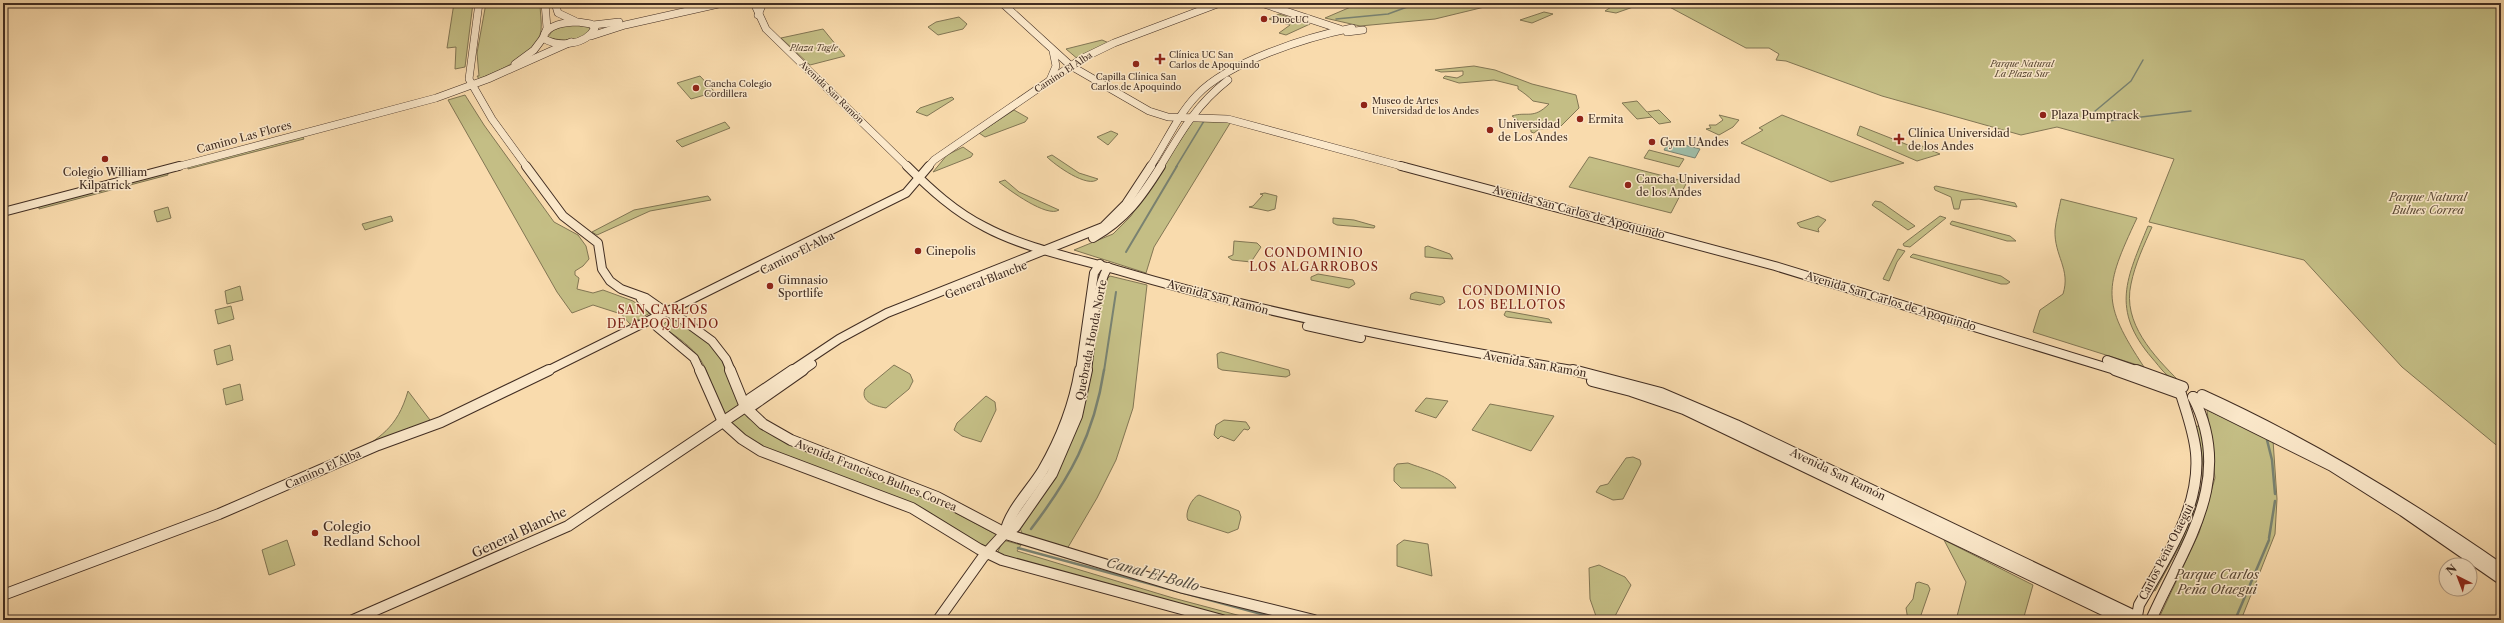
<svg xmlns="http://www.w3.org/2000/svg" width="2504" height="623" font-family="'Libre Caslon Text',serif">
<rect width="100%" height="100%" fill="#f9dbad"/>
<filter id="stains"><feTurbulence type="fractalNoise" baseFrequency=".005" numOctaves="4"/><feColorMatrix values="0 0 0 0 .2 0 0 0 0 .09 0 0 0 0 .02 0 0 0 .5 -.17"/></filter>
<radialGradient id="worn" r=".72"><stop offset=".6" stop-color="#630" stop-opacity="0"/><stop offset="1" stop-color="#630" stop-opacity=".3"/></radialGradient>
<g fill="#c4be85" stroke="#827654">
<polygon points="454,3 473,3 465,67 455,69 456,47 447,48"/>
<path d="M 486,3 L 540,3 C 540,12 542,22 541,31 C 536,56 500,70 479,79 L 477,76 L 479,76 L 477,53 Z"/>
<polygon points="1350,3 1501,3 1435,19 1360,26 1325,18 1353,6"/>
<polygon points="1617,3 1631,3 1636,6 1616,13 1605,11"/>
<polygon points="1662,3 2501,3 2501,449 2402,367 2304,260 2149,222 2174,159 2057,127 2021,135 1882,96 1786,61 1776,60 1779,54 1769,48 1746,48"/>
<polygon points="1544,12 1553,14 1532,23 1520,20"/>
<polygon points="1279,14 1310,24 1286,35 1279,33 1290,25 1269,19"/>
<polygon points="959,17 967,24 963,29 938,35 928,27 936,22"/>
<path d="M 567,25 L 587,26 L 590,28 C 586,44 559,41 548,37 L 553,30 Z"/>
<polygon points="823,29 845,56 810,65 781,38"/>
<polygon points="1102,40 1109,43 1079,60 1066,49"/>
<path d="M 1474,66 L 1495,70 L 1532,84 L 1576,95 L 1579,108 L 1559,128 L 1539,129 L 1534,133 L 1531,132 L 1531,130 L 1512,116 C 1527,111 1533,120 1549,104 L 1533,101 C 1528,96 1524,93 1518,89 L 1518,86 L 1494,80 L 1459,83 L 1443,78 L 1445,76 L 1457,78 L 1463,75 L 1463,71 L 1441,72 L 1435,70 Z"/>
<polygon points="700,76 715,92 691,99 677,83"/>
<polygon points="465,95 484,125 554,222 578,235 586,246 589,259 583,266 575,271 575,275 579,278 577,289 593,293 603,290 633,301 650,313 630,324 621,314 593,305 572,313 557,292 448,100"/>
<polygon points="952,97 954,99 927,116 916,112 920,108"/>
<polygon points="1637,101 1647,112 1659,110 1671,122 1659,124 1648,113 1652,117 1637,119 1622,103"/>
<polygon points="1014,110 1028,118 1025,122 985,137 979,133"/>
<polygon points="1719,115 1739,120 1733,127 1719,135 1706,129 1711,128 1709,125 1716,125 1723,120"/>
<polygon points="1782,115 1904,163 1831,182 1741,143 1763,130 1759,128"/>
<polygon points="1194,119 1232,120 1154,247 1146,273 1074,250 1113,234 1131,216"/>
<polygon points="725,122 730,128 682,147 676,141"/>
<polygon points="1860,126 1908,145 1915,143 1940,154 1917,161 1857,135"/>
<polygon points="1111,131 1118,134 1108,145 1097,137"/>
<polygon points="302,135 304,139 188,169 187,165"/>
<polygon points="963,147 973,154 971,157 933,172 947,155"/>
<polygon points="1649,150 1684,159 1679,167 1644,158"/>
<path d="M 1052,155 L 1079,173 L 1098,179 C 1088,189 1055,165 1047,157 Z"/>
<polygon points="1589,157 1590,157 1687,182 1671,213 1569,187"/>
<polygon points="167,170 168,175 39,209 39,203"/>
<path d="M 1005,180 L 1019,192 L 1059,210 C 1047,218 1009,190 999,182 Z"/>
<polygon points="1936,186 2010,202 2015,203 2017,207 1979,199 1961,200 1959,209 1954,209 1951,197 1935,190 1934,187"/>
<polygon points="1260,194 1265,193 1277,196 1275,209 1268,211 1249,207 1253,206 1263,195"/>
<polygon points="708,196 711,200 650,211 597,235 592,232 634,210"/>
<path d="M 2061,199 L 2137,218 C 2104,288 2101,302 2144,367 L 2033,332 L 2040,310 L 2063,294 C 2071,269 2054,256 2055,230 C 2056,220 2059,209 2061,199 Z"/>
<polygon points="1875,201 1881,202 1915,226 1908,230 1872,205"/>
<polygon points="168,207 171,218 157,222 154,211"/>
<polygon points="391,216 393,221 365,230 362,224"/>
<polygon points="1818,216 1826,220 1818,229 1819,232 1800,227 1797,223"/>
<polygon points="1940,216 1946,218 1910,247 1904,246 1903,244"/>
<polygon points="1333,218 1354,220 1375,226 1374,228 1337,225 1333,223"/>
<polygon points="1952,221 2010,236 2016,241 2007,241 1952,225 1950,224"/>
<path d="M 2148,226 L 2152,227 C 2144,245 2135,264 2131,284 C 2122,323 2154,356 2179,381 C 2166,378 2161,368 2152,358 C 2110,309 2127,278 2148,226 Z"/>
<polygon points="1234,241 1257,243 1261,247 1251,262 1232,260 1228,257 1233,255"/>
<polygon points="1428,246 1450,254 1453,259 1425,257 1425,247"/>
<polygon points="1898,249 1905,251 1897,262 1889,281 1883,279"/>
<polygon points="1913,254 2001,276 2010,282 2007,284 2001,284 1910,257"/>
<polygon points="1318,274 1353,280 1355,284 1349,288 1311,280 1311,277"/>
<path d="M 1110,276 L 1147,285 L 1133,408 L 1116,460 L 1097,498 L 1067,549 L 1023,536 L 1020,528 C 1053,479 1083,431 1091,372 C 1094,350 1094,288 1110,276 Z"/>
<polygon points="240,286 243,300 227,304 225,291"/>
<polygon points="1416,292 1443,297 1445,302 1440,305 1410,299 1411,294"/>
<polygon points="231,306 234,319 218,324 215,310"/>
<polygon points="1506,311 1549,319 1552,323 1507,317 1504,315"/>
<path d="M 670,319 L 675,319 L 712,345 L 720,356 L 747,417 L 775,437 L 917,492 L 997,535 L 985,549 L 958,531 L 762,449 C 739,435 729,425 717,400 C 710,385 708,368 697,355 C 687,343 673,334 661,326 Z"/>
<polygon points="230,345 233,360 217,365 214,350"/>
<polygon points="1221,352 1289,370 1290,375 1286,377 1222,370 1218,368 1217,354"/>
<path d="M 894,365 L 910,374 L 913,381 L 909,389 L 886,408 C 875,406 860,402 865,389 Z"/>
<polygon points="240,384 243,400 226,405 223,389"/>
<path d="M 408,391 L 430,420 L 428,425 L 349,457 C 380,437 397,429 408,391 Z"/>
<polygon points="986,396 995,402 996,410 981,442 962,436 954,430 957,423"/>
<polygon points="1426,398 1448,401 1436,418 1415,411"/>
<polygon points="1490,404 1554,416 1531,451 1472,430"/>
<polygon points="2207,410 2273,440 2277,499 2275,534 2241,620 2158,620 2199,533 2215,478"/>
<polygon points="1224,420 1246,422 1250,428 1248,430 1244,429 1234,441 1221,436 1218,439 1214,435 1216,425"/>
<path d="M 2196,426 L 2202,427 L 2206,478 L 2194,520 L 2155,591 L 2153,590 C 2171,555 2196,519 2202,481 C 2205,463 2200,443 2196,426 Z"/>
<polygon points="1633,457 1640,460 1641,464 1623,499 1613,500 1596,492 1600,486 1608,484 1626,458"/>
<path d="M 1408,463 C 1423,469 1448,474 1456,488 L 1401,488 L 1394,481 L 1394,468 L 1397,464 Z"/>
<path d="M 1199,495 L 1239,511 L 1241,517 L 1238,529 L 1228,533 L 1188,520 C 1184,514 1192,497 1199,495 Z"/>
<polygon points="287,540 295,565 269,575 262,550"/>
<polygon points="1003,540 1021,545 1017,551 1173,598 1256,620 1226,620 997,554"/>
<polygon points="1404,540 1428,544 1432,576 1397,566 1397,545"/>
<polygon points="1944,540 2033,585 2023,620 1956,620 1966,582"/>
<polygon points="1599,565 1625,577 1631,585 1613,620 1597,619 1590,599 1589,568"/>
<polygon points="1919,582 1928,585 1930,589 1921,615 1922,620 1908,620 1906,608 1913,599 1916,583"/>
</g>
<polygon fill="#9ebba6" stroke="#798271" points="1669,141 1700,149 1695,158 1664,150"/>
<g fill="none" stroke-linecap="round" stroke-linejoin="round">
<g stroke="#798271" stroke-width="1.5">
<polyline points="1336,19 1388,14 1418,3"/>
<polyline points="2094,112 2131,81 2143,60"/>
<polyline points="2108,121 2191,111"/>
<polyline points="1176,167 1204,121"/>
</g>
<g stroke="#798271" stroke-width="2">
<polyline points="1126,252 1177,166"/>
<polyline points="1104,371 1116,292"/>
</g>
<g stroke="#798271" stroke-width="2.5">
<polyline points="2267,440 2272,460 2275,494"/>
<path d="M 1031,529 C 1070,478 1094,435 1104,370"/>
<polyline points="2269,538 2275,501"/>
<polyline points="1018,548 1283,620"/>
<polyline points="2235,620 2269,540"/>
</g>
<defs>
<g id="secondary-far2">
<polyline points="479,3 469,79 492,119 527,167"/>
<polyline points="545,3 547,28 545,33"/>
<polyline points="555,3 558,13 575,21"/>
<polyline points="754,3 766,29 908,167"/>
<polyline points="1002,3 1071,66 1149,111 1168,117 1228,119 1405,167"/>
<polyline points="1261,3 1340,29"/>
<polyline points="758,15 763,3"/>
<path d="M 578,22 L 591,24 L 595,28 C 586,45 558,48 543,38 C 546,24 567,22 578,22 Z"/>
<polyline points="593,25 619,22"/>
<polyline points="1347,32 1363,30"/>
<polyline points="591,36 625,25 723,3"/>
<polyline points="515,64 534,50 543,38"/>
<polyline points="1050,80 1056,66 1053,51"/>
<polyline points="176,167 436,98 488,79 571,42"/>
<polyline points="928,167 934,160 1081,59 1114,43 1220,3"/>
<path d="M 1150,167 C 1166,143 1177,116 1197,95 C 1228,62 1307,37 1352,28"/>
<path d="M 1160,167 C 1181,132 1196,105 1228,80"/>
</g>
<g id="secondary-far1">
<polyline points="526,166 563,216 598,243 602,269 610,281 621,289 646,298 666,312 679,317 712,341 726,359 731,371"/>
<path d="M 907,166 C 930,189 955,212 985,227 C 1024,248 1075,258 1117,270 C 1269,315 1423,344 1578,371"/>
<polyline points="1401,166 1775,266 2118,371"/>
<polyline points="3,212 179,166"/>
<path d="M 1093,238 C 1126,219 1141,198 1161,166"/>
<polyline points="641,299 656,313 657,327 694,358 700,371"/>
<polyline points="1307,326 1361,338"/>
<polyline points="2107,360 2139,371"/>
<polyline points="547,371 906,193 929,166"/>
<polyline points="791,371 839,339 887,313 1103,227 1126,204 1151,166"/>
<polyline points="802,371 812,364"/>
<polyline points="1080,371 1094,273 1100,264"/>
<path d="M 1087,371 C 1091,343 1094,290 1108,267"/>
</g>
<g id="secondary">
<polyline points="700,370 723,422 742,439 761,451 912,508 979,549 1002,560 1222,620"/>
<polyline points="730,370 745,407 763,424 791,440 937,497 1009,535 1183,588 1314,620"/>
<polyline points="1573,370 1661,393 1736,425 2135,616"/>
<polyline points="2115,370 2179,393"/>
<polyline points="2136,370 2183,387"/>
<polyline points="1592,381 1631,391 1684,409 2124,620"/>
<path d="M 2202,395 C 2308,443 2406,503 2501,569"/>
<polyline points="2193,397 2332,466 2403,511 2501,579"/>
<polyline points="745,407 753,405 803,370"/>
<path d="M 1005,533 C 1009,511 1031,490 1043,470 C 1061,439 1074,406 1080,370"/>
<polyline points="3,595 219,514 378,445 441,422 549,370"/>
<path d="M 2137,616 L 2139,605 C 2165,559 2201,508 2196,453 C 2194,432 2187,414 2181,394"/>
<polyline points="353,620 568,526 745,407 750,399 793,370"/>
<polyline points="938,620 983,557 1005,533 1015,527 1052,474 1077,416 1087,370"/>
<path d="M 2151,620 C 2184,545 2236,480 2193,397"/>
</g>
</defs>
<use href="#secondary-far2" stroke="#412d22" stroke-width="8"/>
<use href="#secondary-far1" stroke="#412d22" stroke-width="10"/>
<use href="#secondary" stroke="#412d22" stroke-width="12"/>
<use href="#secondary-far2" stroke="#fbe8ca" stroke-width="7"/>
<use href="#secondary-far1" stroke="#fbe8ca" stroke-width="8"/>
<use href="#secondary" stroke="#fbe8ca" stroke-width="10"/>
</g>
<g fill="#8f2418" stroke="#fbe8ca" stroke-width="1.5">
<circle cx="1264" cy="19" r="4"/>
<path d="M1158 53h4v4h4v4h-4v4h-4v-4h-4v-4h4z"/>
<circle cx="1136" cy="64" r="4"/>
<circle cx="696" cy="88" r="4"/>
<circle cx="1364" cy="105" r="4"/>
<circle cx="2043" cy="115" r="4"/>
<circle cx="1580" cy="119" r="4"/>
<circle cx="1490" cy="130" r="4"/>
<path d="M1897 133h4v4h4v4h-4v4h-4v-4h-4v-4h4z"/>
<circle cx="1652" cy="142" r="4"/>
<circle cx="105" cy="159" r="4"/>
<circle cx="1628" cy="185" r="4"/>
<circle cx="918" cy="251" r="4"/>
<circle cx="770" cy="286" r="4"/>
<circle cx="315" cy="533" r="4"/>
</g>
<g text-anchor="middle" dominant-baseline="central" stroke-width="3" stroke-linejoin="round" paint-order="stroke">
<g font-size="9" fill="#412d22" stroke="#fbe8ca" text-anchor="start">
<text x="1272" y="19">DuocUC</text>
<text x="1169" y="54">Clínica UC San<tspan x="1169" dy="10">Carlos de Apoquindo</tspan></text>
<text x="1136" y="76" text-anchor="middle">Capilla Clínica San<tspan x="1136" dy="10">Carlos de Apoquindo</tspan></text>
<text x="704" y="83">Cancha Colegio<tspan x="704" dy="10">Cordillera</tspan></text>
<text x="1372" y="100">Museo de Artes<tspan x="1372" dy="10">Universidad de los Andes</tspan></text>
</g>
<g font-size="9" font-style="italic" fill="#5b4a36" stroke="#fbe8ca">
<text x="814" y="47">Plaza Tagle</text>
<text x="2022" y="63">Parque Natural<tspan x="2022" dy="10">La Plaza Sur</tspan></text>
</g>
<g font-size="9" fill="#412d22" stroke="#fbe8ca">
<text transform="translate(1063 72) rotate(-33)">Camino El Alba</text>
<text transform="translate(832 92) rotate(44)">Avenida San Ramón</text>
</g>
<g font-size="11" fill="#412d22" stroke="#fbe8ca" text-anchor="start">
<text x="2051" y="115">Plaza Pumptrack</text>
<text x="1588" y="119">Ermita</text>
<text x="1498" y="124">Universidad<tspan x="1498" dy="13">de Los Andes</tspan></text>
<text x="1908" y="133">Clínica Universidad<tspan x="1908" dy="13">de los Andes</tspan></text>
<text x="1660" y="142">Gym UAndes</text>
<text x="105" y="172" text-anchor="middle">Colegio William<tspan x="105" dy="13">Kilpatrick</tspan></text>
<text x="1636" y="179">Cancha Universidad<tspan x="1636" dy="13">de los Andes</tspan></text>
<text x="926" y="251">Cinepolis</text>
<text x="778" y="280">Gimnasio<tspan x="778" dy="13">Sportlife</tspan></text>
</g>
<g font-size="11" fill="#412d22" stroke="#fbe8ca">
<text transform="translate(244 137) rotate(-15)">Camino Las Flores</text>
<text transform="translate(1579 212) rotate(15)">Avenida San Carlos de Apoquindo</text>
<text transform="translate(797 253) rotate(-27)">Camino El Alba</text>
<text transform="translate(986 280) rotate(-21)">General Blanche</text>
<text transform="translate(1218 297) rotate(15)">Avenida San Ramón</text>
<text transform="translate(1891 301) rotate(17)">Avenida San Carlos de Apoquindo</text>
<text transform="translate(1091 340) rotate(-79)">Quebrada Honda Norte</text>
<text transform="translate(1535 364) rotate(10)">Avenida San Ramón</text>
<text transform="translate(323 469) rotate(-24)">Camino El Alba</text>
<text transform="translate(1838 474) rotate(26)">Avenida San Ramón</text>
<text transform="translate(876 475) rotate(22)">Avenida Francisco Bulnes Correa</text>
<text transform="translate(2166 552) rotate(-63)">Carlos Peña Otaegui</text>
</g>
<g font-size="11" font-style="italic" fill="#5b4a36" stroke="#fbe8ca">
<text x="2428" y="197">Parque Natural<tspan x="2428" dy="13">Bulnes Correa</tspan></text>
</g>
<g font-size="12" letter-spacing="1" fill="#7a1f14" stroke="#fbe8ca">
<text x="1314" y="252">CONDOMINIO<tspan x="1314" dy="14">LOS ALGARROBOS</tspan></text>
<text x="1512" y="290">CONDOMINIO<tspan x="1512" dy="14">LOS BELLOTOS</tspan></text>
<text x="663" y="309">SAN CARLOS<tspan x="663" dy="14">DE APOQUINDO</tspan></text>
</g>
<g font-size="13" fill="#412d22" stroke="#fbe8ca" text-anchor="start">
<text x="323" y="526">Colegio<tspan x="323" dy="15">Redland School</tspan></text>
</g>
<g font-size="13" fill="#412d22" stroke="#fbe8ca">
<text transform="translate(519 532) rotate(-25)">General Blanche</text>
</g>
<g font-size="13" font-style="italic" fill="#5b4a36" stroke="#fbe8ca">
<text x="2217" y="574">Parque Carlos<tspan x="2217" dy="15">Peña Otaegui</tspan></text>
</g>
<g font-size="14" font-style="italic" fill="#585043" stroke="#fbe8ca">
<text transform="translate(1153 574) rotate(15)">Canal El Bollo</text>
</g>
</g>
<rect width="2504" height="623" fill="none" stroke="#f9dbad" stroke-width="16"/>
<rect x="4" y="4" width="2496" height="615" fill="none" stroke="#412d22" stroke-width="2"/>
<rect x="8" y="8" width="2488" height="607" fill="none" stroke="#412d22"/>
<g transform="translate(2458 577) rotate(318)"><circle r="19" fill="#fbe8ca" stroke="#b19d87"/>
<path d="M0-3L7 15L0 10L-7 15Z" fill="#8f2418"/>
<text y="-6" font-size="11" font-weight="bold" text-anchor="middle" fill="#412d22">N</text>
</g>
<rect width="100%" height="100%" filter="url(#stains)"/>
<rect width="100%" height="100%" fill="url(#worn)"/>
</svg>
